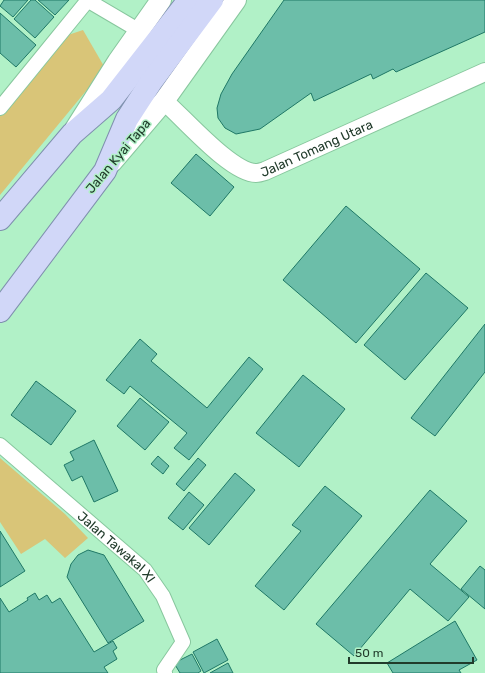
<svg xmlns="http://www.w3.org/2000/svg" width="485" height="673" font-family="Rubik,sans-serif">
<rect width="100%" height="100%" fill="#b1f1c7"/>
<g fill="#d9c578">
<polygon points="83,30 105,68 0,195 0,115 68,35"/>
<polygon points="0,458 65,514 88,538 65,558 45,539 21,554 0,522"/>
</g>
<g fill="#6cbea9" stroke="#1f7866">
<polygon points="4,0 28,0 13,17 0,6"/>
<polygon points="31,0 35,0 54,17 35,38 14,19"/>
<polygon points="38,0 69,0 55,15"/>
<polygon points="284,0 485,0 485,32 396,72 393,69 373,79 371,74 314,101 311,93 260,129 236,134 225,128 218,118 217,108 221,94 232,74"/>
<polygon points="0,13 36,45 16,67 0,53"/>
<polygon points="196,154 234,187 210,216 171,183"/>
<polygon points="346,206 420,269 356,343 283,280"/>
<polygon points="426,273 468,308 405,380 364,345"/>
<polygon points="485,324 485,372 435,436 411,418"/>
<polygon points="140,339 157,354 151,361 207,408 249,357 263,369 189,460 174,448 187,433 130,386 124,394 106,380"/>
<polygon points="303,375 345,409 299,467 256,433"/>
<polygon points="36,381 76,411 51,445 11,415"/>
<polygon points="140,398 169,422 145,450 117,426"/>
<polygon points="94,440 118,491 94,502 82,476 72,481 64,465 74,460 70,452"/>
<polygon points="158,456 169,466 163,474 151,464"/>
<polygon points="198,458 206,465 184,491 176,484"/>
<polygon points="235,473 255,490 209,545 189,528"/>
<polygon points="325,486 362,516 284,610 255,586 301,531 292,525"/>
<polygon points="430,490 467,521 430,564 469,597 448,621 410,589 354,656 316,624"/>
<polygon points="189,492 204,505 183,530 168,518"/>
<polygon points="0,531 25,571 0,587"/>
<polygon points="88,550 104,555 144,621 108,643 67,577 71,564 78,555"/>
<polygon points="480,566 485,570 485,609 461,589"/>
<polygon points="35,593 39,600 47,595 52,603 60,598 94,652 113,641 117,648 113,651 117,659 104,667 108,673 0,673 0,598 9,612 28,600 27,598"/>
<polygon points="455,621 477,660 459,670 461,673 393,673 387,663"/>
<polygon points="217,639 228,660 204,673 193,652"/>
<polygon points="192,654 201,671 198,673 180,673 174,663"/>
<polygon points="228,663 233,673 210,673"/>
</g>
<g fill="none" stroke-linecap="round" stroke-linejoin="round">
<defs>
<g id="minor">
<polyline points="87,0 138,30"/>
<polyline points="0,108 88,0"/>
<path id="s1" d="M 0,445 L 145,570 L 163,596 L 183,642 L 164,670 L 165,673"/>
</g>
<g id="tertiary">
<path id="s2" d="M 164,101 C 184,118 231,173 256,173 C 259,173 262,172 265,171 L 485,72"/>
</g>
<g id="secondary">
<polyline points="75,129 118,61 161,0"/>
<polyline points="112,162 164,101 236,0"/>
</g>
<g id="primary">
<polyline points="0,219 72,134 111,100 189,0"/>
<polyline points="0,311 105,171 127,119 151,82 212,0"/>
</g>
</defs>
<use href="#minor" stroke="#88c79e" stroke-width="16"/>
<use href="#tertiary" stroke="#88c79e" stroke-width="20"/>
<use href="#secondary" stroke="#88c79e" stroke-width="22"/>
<use href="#primary" stroke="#7f90ae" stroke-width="24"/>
<use href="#minor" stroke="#fff" stroke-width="14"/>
<use href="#tertiary" stroke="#fff" stroke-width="18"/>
<use href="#secondary" stroke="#fff" stroke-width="20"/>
<use href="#primary" stroke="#d1d7f8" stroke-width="22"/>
</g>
<g text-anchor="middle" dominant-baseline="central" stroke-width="3" stroke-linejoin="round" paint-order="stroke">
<g font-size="13" fill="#213b2b" stroke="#b1f1c7">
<text stroke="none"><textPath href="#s2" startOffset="184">Jalan Tomang Utara</textPath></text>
<text transform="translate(118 156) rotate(-50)">Jalan Kyai Tapa</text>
<text stroke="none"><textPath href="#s1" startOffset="155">Jalan Tawakal XI</textPath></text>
</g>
</g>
<path d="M349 657v6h124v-6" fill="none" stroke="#213b2b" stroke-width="2"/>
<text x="355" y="657" font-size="12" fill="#213b2b" stroke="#b1f1c7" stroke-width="3" paint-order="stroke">50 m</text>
</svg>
